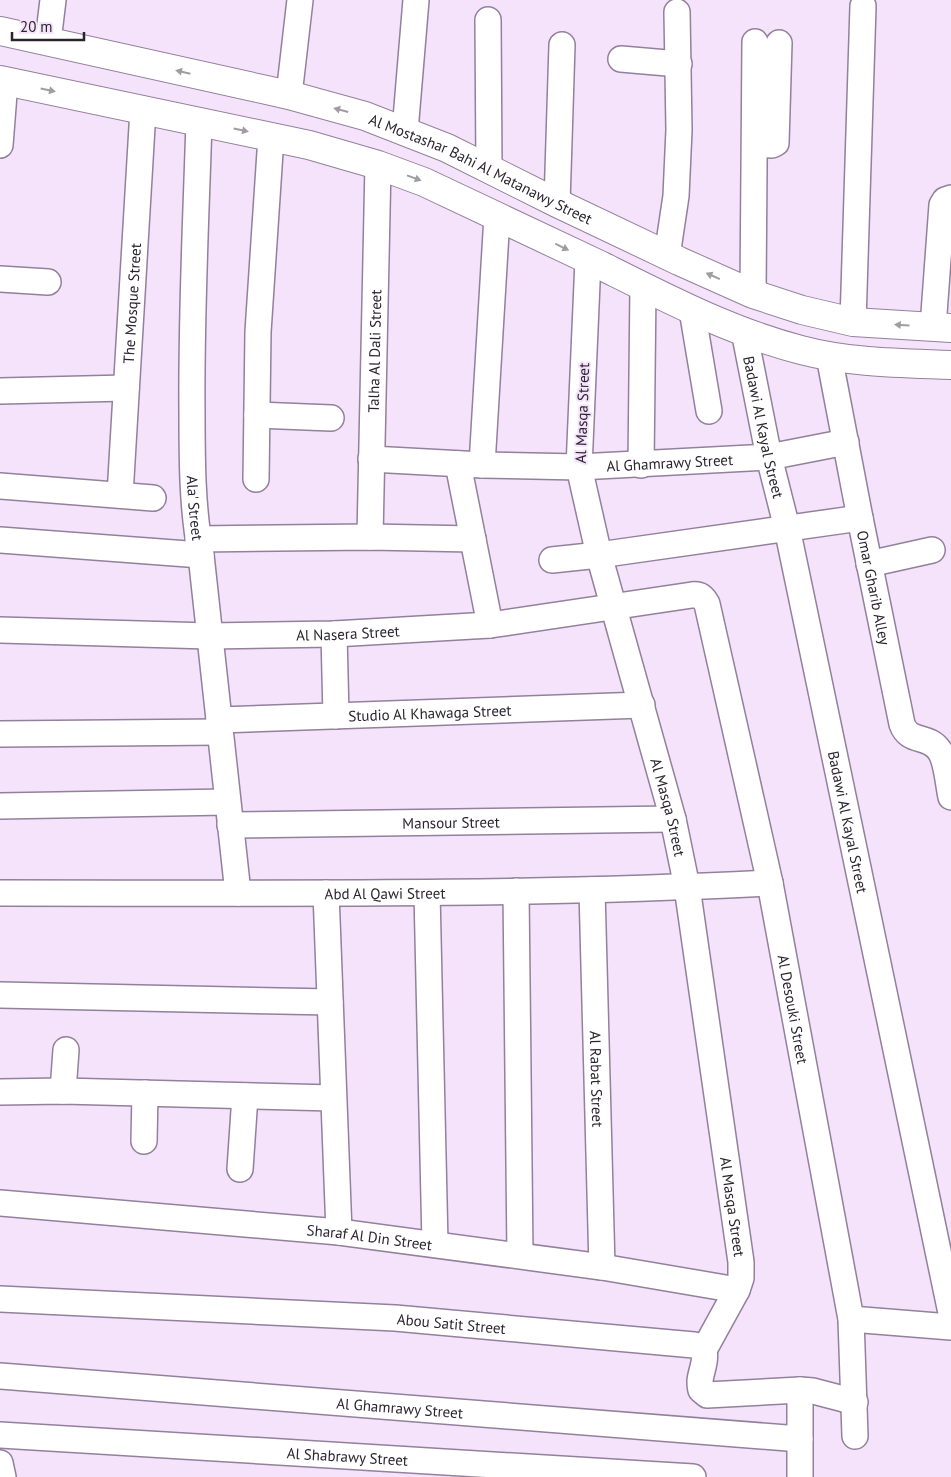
<svg xmlns="http://www.w3.org/2000/svg" width="951" height="1477" font-family="'PT Sans',sans-serif">
<rect width="100%" height="100%" fill="#f4e3fb"/>
<g fill="none" stroke-linecap="round" stroke-linejoin="round">
<defs>
<g id="minor">
<polyline points="488,20 489,169"/>
<polyline points="48,41 53,0"/>
<polyline points="621,59 679,64"/>
<polyline points="289,95 300,0"/>
<path id="s1" d="M 199,122 C 196,218 191,315 192,411 C 192,459 192,508 201,555 L 238,893"/>
<polyline points="405,131 416,0"/>
<polyline points="755,144 772,145 776,143 779,43"/>
<polyline points="0,145 5,81"/>
<polyline points="557,203 562,45"/>
<polyline points="667,256 676,196 679,130 677,12"/>
<path id="s2" d="M 588,260 L 579,467 L 599,555 L 673,819 L 687,887 L 741,1262 L 741,1278 L 737,1290 L 704,1350"/>
<polyline points="0,279 48,282"/>
<polyline points="753,294 755,42"/>
<polyline points="692,310 709,411"/>
<polyline points="853,322 863,6"/>
<polyline points="933,327 942,205 945,200 951,198"/>
<path id="s3" d="M 744,331 L 769,457 L 787,528 L 951,1313"/>
<path id="s4" d="M 829,356 L 860,518 L 902,724 C 909,744 928,734 939,750 C 947,760 948,784 951,797"/>
<polyline points="0,391 126,388"/>
<polyline points="257,415 331,418"/>
<path id="s5" d="M 371,459 L 482,465 L 579,467 L 769,457 L 846,442"/>
<polyline points="458,464 490,625"/>
<polyline points="482,465 497,216"/>
<polyline points="641,465 643,287"/>
<polyline points="256,479 258,332 271,137"/>
<polyline points="0,486 153,498"/>
<path id="s6" d="M 120,495 L 143,110"/>
<path id="s7" d="M 370,537 L 378,165"/>
<polyline points="198,539 370,537 473,539"/>
<polyline points="0,540 201,555"/>
<polyline points="552,560 599,555 860,518"/>
<polyline points="869,564 932,550"/>
<path id="s8" d="M 0,630 L 209,636 L 334,634 L 490,625 L 692,595 C 700,594 703,597 707,604 L 770,883 L 851,1319 L 855,1436"/>
<polyline points="334,634 336,716"/>
<path id="s9" d="M 219,720 L 642,705"/>
<polyline points="0,734 220,732"/>
<polyline points="0,806 227,802"/>
<path id="s10" d="M 230,825 L 673,819"/>
<path id="s11" d="M 592,890 L 602,1267"/>
<polyline points="516,891 520,1255"/>
<path id="s12" d="M 0,893 C 257,893 514,896 770,883"/>
<polyline points="326,893 339,1232"/>
<polyline points="427,893 435,1244"/>
<polyline points="0,995 330,1002"/>
<polyline points="63,1091 66,1050"/>
<polyline points="0,1092 63,1091 333,1098"/>
<polyline points="144,1141 145,1093"/>
<polyline points="240,1169 245,1096"/>
<path id="s13" d="M 0,1203 L 339,1232 L 602,1267 L 737,1290"/>
<path id="s14" d="M 0,1299 L 395,1318 L 694,1345 C 713,1349 701,1368 700,1381 C 700,1384 700,1387 701,1390 L 707,1395 L 800,1390 L 813,1391 L 855,1402"/>
<polyline points="851,1319 951,1327"/>
<path id="s15" d="M 0,1376 L 800,1439"/>
<path id="s16" d="M 0,1435 L 693,1477"/>
<polyline points="0,1463 3,1477"/>
<polyline points="800,1477 800,1390"/>
</g>
<g id="tertiary">
<path id="s17" d="M 0,31 L 289,95 L 365,116 L 447,148 L 557,203 L 679,261 L 753,294 L 802,310 L 853,322 L 951,328"/>
<path d="M 0,80 L 309,145 L 378,165 L 424,182 C 484,210 543,238 602,266 C 666,298 731,332 801,350 C 850,363 901,363 951,365"/>
</g>
</defs>
<use href="#minor" stroke="#93809b" stroke-width="28"/>
<use href="#tertiary" stroke="#93809b" stroke-width="30"/>
<use href="#minor" stroke="#fff" stroke-width="25"/>
<use href="#tertiary" stroke="#fff" stroke-width="28"/>
</g>
<defs><path id="oneway-solid" d="M-6-.8H1V-3.2L6.5 0L1 3.2V.8H-6Z" transform="scale(1.25)"/></defs>
<g fill="#a09ca1">
<use href="#oneway-solid" transform="translate(183 72) rotate(-167)"/>
<use href="#oneway-solid" transform="translate(48 90) rotate(12)"/>
<use href="#oneway-solid" transform="translate(341 110) rotate(-165)"/>
<use href="#oneway-solid" transform="translate(241 130) rotate(12)"/>
<use href="#oneway-solid" transform="translate(414 178) rotate(20)"/>
<use href="#oneway-solid" transform="translate(562 247) rotate(26)"/>
<use href="#oneway-solid" transform="translate(713 276) rotate(-156)"/>
<use href="#oneway-solid" transform="translate(902 325) rotate(-176)"/>
</g>
<g text-anchor="middle" dominant-baseline="central" stroke-width="4" stroke-linejoin="round" paint-order="stroke">
<g font-size="15" fill="#2b242e" stroke="#f4e3fb">
<text stroke="none"><textPath href="#s17" startOffset="502">Al Mostashar Bahi Al Matanawy Street</textPath></text>
<text stroke="none"><textPath href="#s6" startOffset="192">The Mosque Street</textPath></text>
<text stroke="none"><textPath href="#s7" startOffset="186">Talha Al Dali Street</textPath></text>
<text transform="translate(582 413) rotate(-88)">Al Masqa Street</text>
<text stroke="none"><textPath href="#s3" startOffset="98">Badawi Al Kayal Street</textPath></text>
<text stroke="none"><textPath href="#s5" startOffset="299">Al Ghamrawy Street</textPath></text>
<text stroke="none"><textPath href="#s1" startOffset="386">Ala' Street</textPath></text>
<text stroke="none"><textPath href="#s4" startOffset="236">Omar Gharib Alley</textPath></text>
<text stroke="none"><textPath href="#s8" startOffset="348">Al Nasera Street</textPath></text>
<text stroke="none"><textPath href="#s9" startOffset="211">Studio Al Khawaga Street</textPath></text>
<text stroke="none"><textPath href="#s2" startOffset="559">Al Masqa Street</textPath></text>
<text stroke="none"><textPath href="#s10" startOffset="221">Mansour Street</textPath></text>
<text stroke="none"><textPath href="#s3" startOffset="502">Badawi Al Kayal Street</textPath></text>
<text stroke="none"><textPath href="#s12" startOffset="385">Abd Al Qawi Street</textPath></text>
<text stroke="none"><textPath href="#s8" startOffset="1128">Al Desouki Street</textPath></text>
<text stroke="none"><textPath href="#s11" startOffset="189">Al Rabat Street</textPath></text>
<text stroke="none"><textPath href="#s2" startOffset="964">Al Masqa Street</textPath></text>
<text stroke="none"><textPath href="#s13" startOffset="371">Sharaf Al Din Street</textPath></text>
<text stroke="none"><textPath href="#s14" startOffset="452">Abou Satit Street</textPath></text>
<text stroke="none"><textPath href="#s15" startOffset="401">Al Ghamrawy Street</textPath></text>
<text stroke="none"><textPath href="#s16" startOffset="348">Al Shabrawy Street</textPath></text>
</g>
</g>
<path d="M12 32v8h72v-8" fill="none" stroke="#2b242e" stroke-width="2.5"/>
<text x="20" y="32" font-size="15" fill="#2b242e" stroke="#f4e3fb" stroke-width="4" paint-order="stroke">20 m</text>
</svg>
